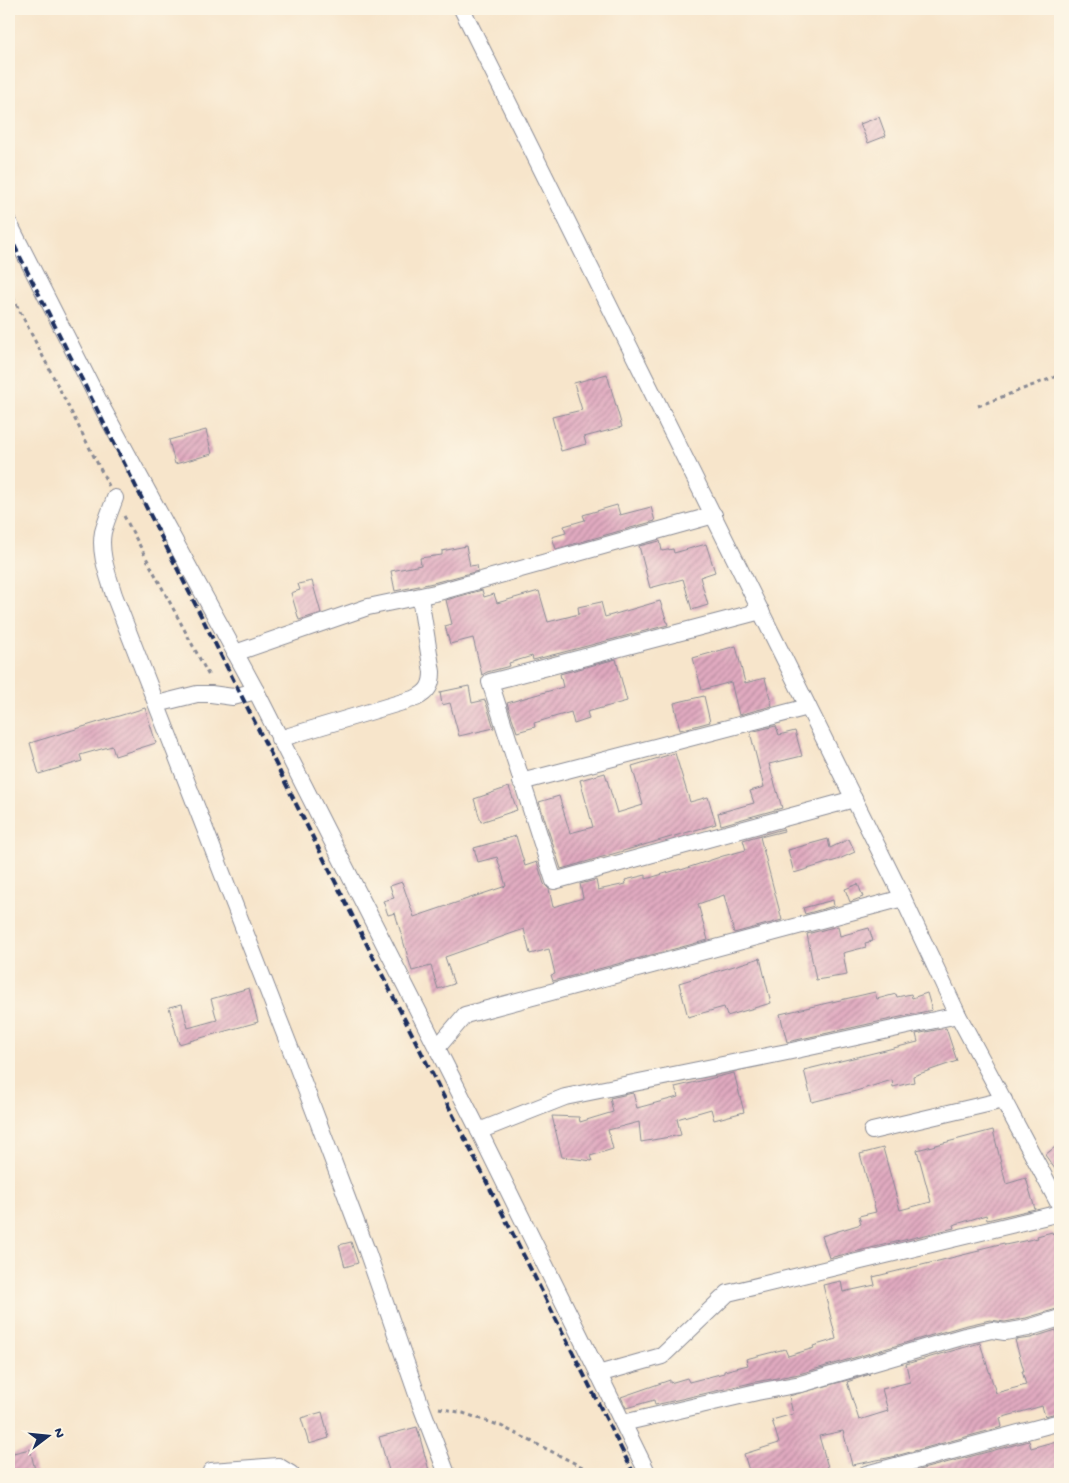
<svg xmlns="http://www.w3.org/2000/svg" width="1069" height="1483" font-family="'Gochi Hand',sans-serif">
<defs>
<pattern id="building-hatch" width="6" height="6" patternUnits="userSpaceOnUse" patternTransform="scale(1.25)"><rect width="6" height="6" fill="#e1aac0"/><path d="M-1 1l2-2M0 6l6-6M5 7l2-2" fill="none" stroke="#b68b9f"/></pattern>
</defs>
<rect width="100%" height="100%" fill="#fcf5e5"/>
<filter id="ink" filterUnits="userSpaceOnUse"><feTurbulence type="fractalNoise" baseFrequency=".02" numOctaves="2"/><feDisplacementMap in="SourceGraphic" scale="10" xChannelSelector="R" yChannelSelector="G"/><feConvolveMatrix kernelMatrix="1 2 1 2 8 2 1 2 1" color-interpolation-filters="sRGB"/></filter>
<filter id="wash" filterUnits="userSpaceOnUse"><feTurbulence type="fractalNoise" baseFrequency=".0096" numOctaves="4" result="noise"/><feDisplacementMap in="SourceGraphic" scale="20" xChannelSelector="R" yChannelSelector="G"/><feGaussianBlur stdDeviation="1.12" result="paint"/><feColorMatrix in="noise" values="0 0 0 0 0 0 0 0 0 0 0 0 0 0 0 0 0 1.4 0 .05"/><feComposite in="paint" operator="in"/></filter>
<g filter="url(#wash)">
<rect width="100%" height="100%" fill="#f7e5cb"/>
<g id="blocks">
<g fill="url(#building-hatch)">
<polygon points="879,117 886,136 868,143 860,124"/>
<polygon points="607,374 622,427 584,437 586,444 561,451 552,417 582,410 574,383"/>
<polygon points="206,430 212,454 175,464 169,440"/>
<polygon points="617,505 620,515 651,507 655,521 556,549 552,537 566,533 564,526 585,520 583,515"/>
<polygon points="660,541 662,551 673,549 674,553 706,544 715,572 700,577 708,605 692,610 683,579 650,588 639,546"/>
<polygon points="466,546 470,566 477,565 478,571 433,583 395,591 391,571 421,565 420,558 442,555 442,551"/>
<polygon points="312,581 321,613 299,620 291,593 300,590 298,584"/>
<polygon points="482,590 484,597 494,594 497,603 539,591 548,622 579,614 578,607 601,602 605,617 660,601 668,625 533,660 532,656 509,663 510,666 487,672 482,675 473,638 450,644 445,626 452,624 446,600"/>
<polygon points="736,646 745,683 765,678 772,706 739,715 731,682 702,690 693,658"/>
<polygon points="616,659 627,701 587,712 589,719 574,724 571,712 534,723 535,727 517,732 507,703 563,687 560,674"/>
<polygon points="469,686 472,703 485,700 494,728 459,736 450,703 442,705 440,692"/>
<polygon points="704,696 710,722 680,730 674,703"/>
<polygon points="145,708 156,743 115,756 112,746 80,755 82,761 39,774 30,743"/>
<polygon points="776,726 779,735 795,731 802,756 769,764 782,808 721,825 718,813 754,803 750,791 764,787 750,732"/>
<polygon points="675,753 690,802 708,797 716,824 561,869 539,802 559,796 570,833 593,827 580,780 605,773 617,813 643,805 632,766"/>
<polygon points="509,787 517,810 481,822 474,799"/>
<polygon points="783,829 784,831 760,837 782,920 734,933 724,895 698,904 708,940 553,981 551,975 555,974 549,949 530,954 524,929 445,957 454,984 438,989 431,966 412,971 395,913 388,915 383,901 394,898 390,886 402,882 414,917 506,886 497,857 478,862 474,848 516,836 525,866 537,862 544,884 549,889 553,907 583,898 580,884 596,880 598,890 626,884 625,880 646,875 646,879 680,869 681,870 723,856 746,850 743,840"/>
<polygon points="828,839 830,848 849,839 855,852 837,860 794,873 788,850"/>
<polygon points="858,884 863,897 850,902 845,889"/>
<polygon points="833,900 834,906 805,914 803,908"/>
<polygon points="838,926 840,936 869,928 873,941 865,943 866,947 843,953 847,975 816,980 807,934"/>
<polygon points="760,958 771,1003 727,1016 724,1007 688,1017 679,983"/>
<polygon points="249,988 258,1022 179,1044 169,1007 182,1004 188,1028 217,1020 211,999"/>
<polygon points="875,992 877,999 896,994 897,997 911,994 912,998 927,993 932,1010 787,1042 780,1014"/>
<polygon points="946,1028 957,1061 913,1076 914,1082 893,1087 892,1080 856,1091 812,1102 804,1070 918,1042 916,1034"/>
<polygon points="734,1073 744,1112 714,1120 711,1109 677,1119 681,1135 641,1142 639,1122 608,1130 613,1149 590,1156 592,1161 562,1157 552,1116 579,1117 580,1122 613,1112 610,1098 633,1093 637,1108 678,1097 675,1087"/>
<polygon points="993,1130 1006,1184 1026,1178 1035,1209 987,1220 986,1215 953,1225 954,1228 829,1258 822,1236 861,1224 859,1216 876,1212 860,1154 883,1148 900,1210 931,1202 917,1150"/>
<polygon points="1060,1143 1060,1176 1045,1155"/>
<polygon points="1052,1232 1053,1235 1060,1233 1060,1308 1026,1318 1005,1322 990,1320 963,1326 799,1374 755,1382 655,1405 654,1400 626,1408 621,1397 670,1380 670,1383 687,1378 689,1382 724,1373 724,1371 748,1365 746,1359 785,1349 788,1356 814,1348 813,1346 836,1339 823,1285 841,1281 843,1292 875,1285 873,1277 979,1251 979,1249 1004,1243 1005,1245 1038,1238 1037,1236"/>
<polygon points="351,1242 358,1263 345,1267 339,1245"/>
<polygon points="1056,1330 1060,1345 1060,1412 1045,1416 1042,1406 1000,1418 1002,1427 892,1457 852,1465 843,1431 819,1436 830,1474 750,1474 744,1454 779,1443 772,1420 793,1414 789,1396 870,1374 847,1382 859,1420 888,1411 882,1389 910,1382 906,1364 980,1343 996,1393 1026,1385 1022,1371 1024,1371 1015,1340 1031,1338"/>
<polygon points="322,1412 329,1438 309,1444 301,1418"/>
<polygon points="417,1427 430,1474 390,1474 379,1437"/>
<polygon points="1060,1440 1060,1471 1046,1474 904,1474 1029,1441 1031,1448"/>
<polygon points="30,1449 36,1474 14,1474 9,1454"/>
</g>
</g>
</g>
<g filter="url(#ink)">
<use href="#blocks" fill-opacity="0" stroke="#898a94" stroke-width="1"/>
<g fill="none" stroke-linecap="round" stroke-linejoin="round">
<defs>
<g id="street">
<polyline points="462,9 903,898 958,1015 1060,1206"/>
<polyline points="9,223 103,409 256,691 479,1131 648,1474"/>
<path d="M 115,498 C 111,509 106,521 103,532 C 99,553 108,575 114,595 L 296,1063 L 367,1251 L 421,1406 L 447,1474"/>
<polyline points="761,611 490,682 554,881 854,799"/>
<polyline points="235,653 368,607 435,593 714,515"/>
<polyline points="157,704 197,694 211,694 233,697 256,691"/>
<path d="M 279,739 L 416,698 C 428,692 432,685 432,672 L 420,597"/>
<polyline points="521,782 808,707"/>
<polyline points="437,1048 465,1015 903,898"/>
<polyline points="479,1131 565,1097 787,1052 958,1015"/>
<polyline points="872,1131 1004,1100"/>
<polyline points="598,1374 662,1356 728,1293 1060,1213"/>
<polyline points="623,1423 757,1392 801,1384 965,1336 992,1330 1005,1332 1028,1328 1060,1318"/>
<polyline points="211,1471 278,1466 291,1474"/>
<polyline points="866,1474 1060,1422"/>
</g>
</defs>
<use href="#street" stroke="#898a94" stroke-width="18"/>
<g stroke="#898a94" stroke-width="3" stroke-dasharray="4 4" stroke-linecap="butt">
<polyline points="9,290 109,486"/>
<polyline points="978,406 1060,375"/>
<polyline points="124,516 210,678"/>
<polyline points="439,1408 463,1413 501,1426 596,1474"/>
</g>
<use href="#street" stroke="#fff" stroke-width="16"/>
<polyline stroke="#1b2f5e" stroke-width="4" stroke-dasharray="8 4" stroke-linecap="butt" points="9,235 634,1474"/>
</g>
</g>
<rect width="1069" height="1483" fill="none" stroke="#fcf5e5" stroke-width="30"/>
<g transform="translate(48 1436) rotate(74)" stroke="#fcf5e5" stroke-width="4" paint-order="stroke">
<path d="M0-4L9 19L0 12L-9 19Z" fill="#1b2f5e"/>
<text y="-8" font-size="14" font-weight="bold" text-anchor="middle" fill="#1b2f5e">N</text>
</g>
</svg>
